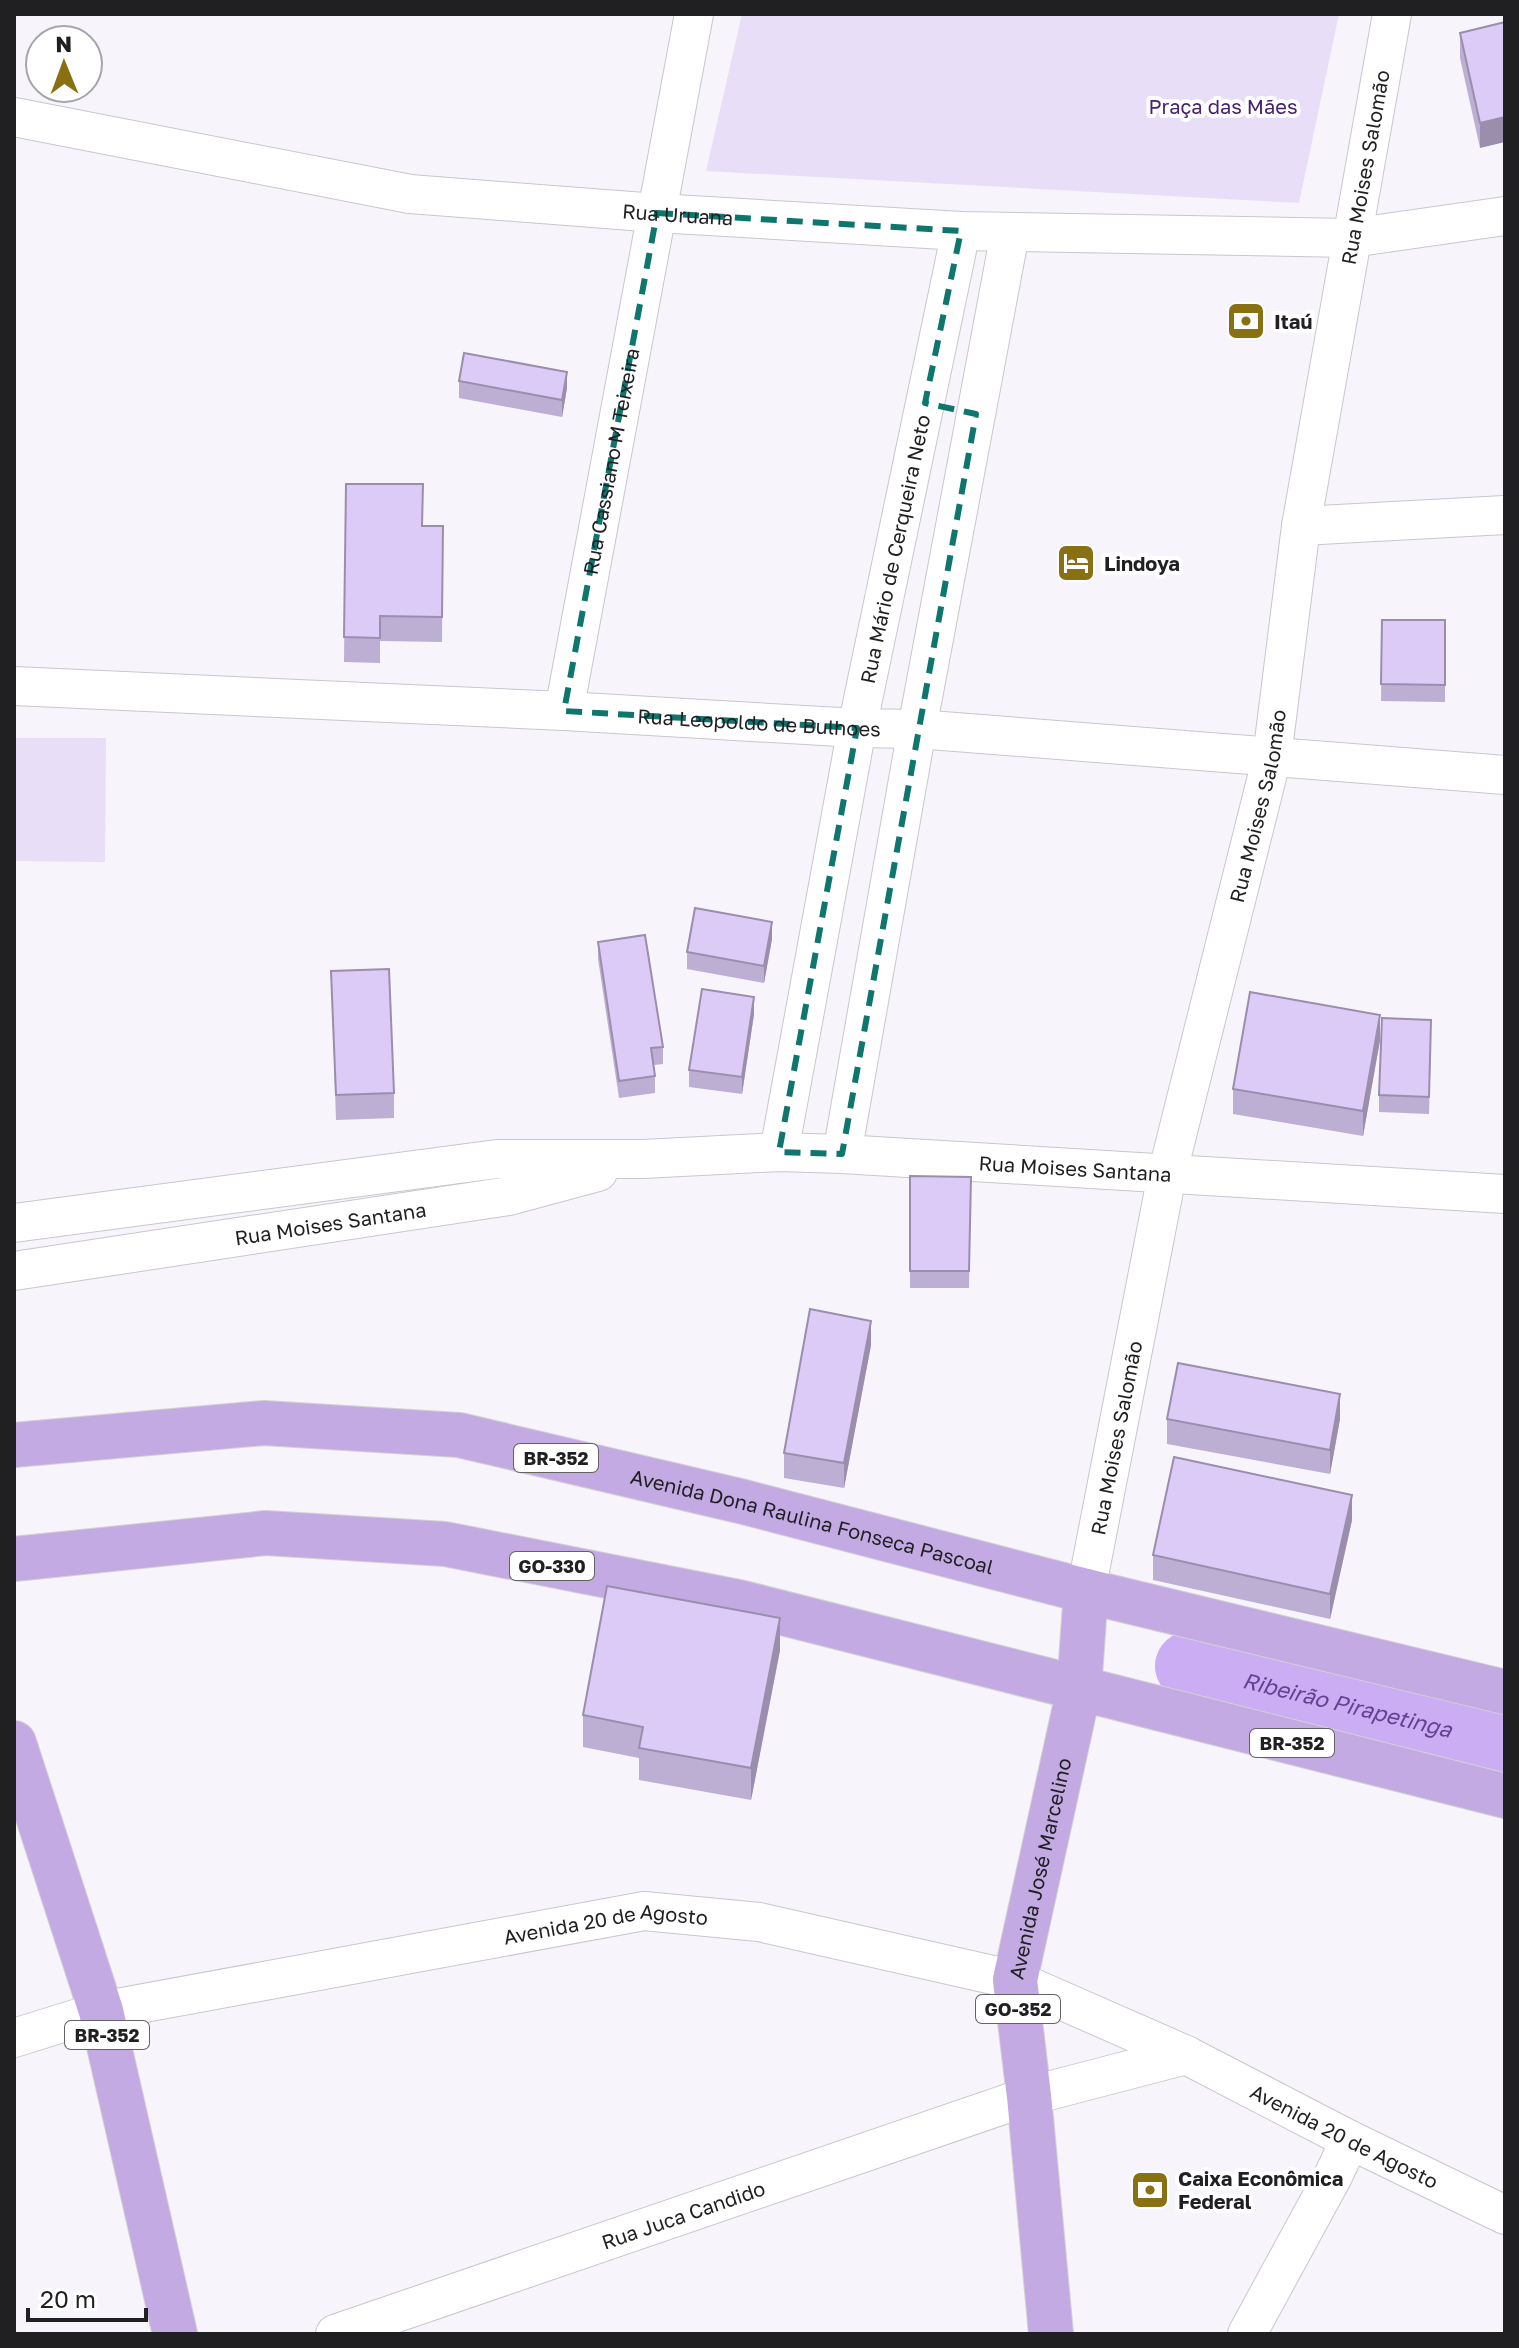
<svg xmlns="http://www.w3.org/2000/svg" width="1519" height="2348" font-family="'Golos Text',sans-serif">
<rect width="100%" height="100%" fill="#f7f4fc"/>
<g fill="#e8def8">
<polygon points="742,14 1339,14 1299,203 706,171"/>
<polygon points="14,738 106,738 105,862 14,861"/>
</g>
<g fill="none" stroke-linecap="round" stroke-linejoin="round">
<path stroke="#caadf3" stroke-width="70" id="s1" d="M 1190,1666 L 1505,1742"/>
<defs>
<g id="minor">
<path id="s2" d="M 14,117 L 410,194 L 657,213 L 961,231 L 1351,238 L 1505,216"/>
<polyline points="1301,526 1505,515"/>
<path id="s3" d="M 14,686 L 564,711 L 857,728 L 917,729 L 1505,775"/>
<path id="s4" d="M 564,711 L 694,14"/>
<path id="s5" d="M 779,1152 L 857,728 L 961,231"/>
<polyline points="842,1154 917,729 1010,233"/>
<path id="s6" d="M 14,1223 L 497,1159 L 643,1159 L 779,1152 L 842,1154 L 1505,1194"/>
<path id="s7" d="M 14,1271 L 509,1196 L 598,1172"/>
<path id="s8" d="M 1086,1591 L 1167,1175 L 1272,757 L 1301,526 L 1392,14"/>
<path id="s9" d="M 14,2038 L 101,2011 L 644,1911 L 759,1922 L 1015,1980 L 1186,2055 L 1350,2140 L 1505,2215"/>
<path id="s10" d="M 335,2334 L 1029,2096 L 1186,2055"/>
<polyline points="1247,2334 1333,2176 1350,2140"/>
</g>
<g id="primary">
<path id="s11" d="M 14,1445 L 264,1423 L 459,1435 L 744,1502 L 1086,1591 L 1505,1692"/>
<polyline points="14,1559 266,1533 445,1544 739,1602 1505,1796"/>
<polyline points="14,1743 101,2011 175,2334"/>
<path id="s12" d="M 1051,2334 L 1029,2096 L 1015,1980 L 1079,1689 L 1086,1591"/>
</g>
</defs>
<use href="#minor" stroke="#c9c6cd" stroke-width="40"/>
<use href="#primary" stroke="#d2d2d3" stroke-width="46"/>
<use href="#minor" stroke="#fff" stroke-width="38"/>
<use href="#primary" stroke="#c4aae3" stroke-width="44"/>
</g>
<g fill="#bdafd4">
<polygon points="1505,22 1480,148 1460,58 1460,33"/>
<polygon points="459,381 567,388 562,417 459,398"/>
<polygon points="346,484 423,526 443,526 442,642 380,641 380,663 344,662"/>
<polygon points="1382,620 1445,620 1445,702 1381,701"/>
<polygon points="772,939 764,983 687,969 687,952"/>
<polygon points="598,942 663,1047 663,1064 654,1065 655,1076 655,1093 619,1098 598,959"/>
<polygon points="331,971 394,1093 394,1118 336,1120"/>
<polygon points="754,1014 742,1094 689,1087 689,1070"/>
<polygon points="1431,1037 1429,1114 1379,1112 1379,1095"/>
<polygon points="1380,1040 1363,1136 1233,1114 1233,1089"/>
<polygon points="910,1176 971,1177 969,1288 910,1288"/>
<polygon points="871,1345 844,1488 784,1478 784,1453"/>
<polygon points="1167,1419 1340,1419 1330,1474 1167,1444"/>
<polygon points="1352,1520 1330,1619 1153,1580 1153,1555"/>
<polygon points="780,1650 751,1800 639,1780 639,1758 583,1747 583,1715"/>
</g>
<g fill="#9a8eac">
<polygon points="1505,117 1505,142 1480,148 1480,123"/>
<polygon points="567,372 567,388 562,417 562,400"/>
<polygon points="772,922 772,939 764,983 764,966"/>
<polygon points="754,997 754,1014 742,1094 742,1077"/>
<polygon points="1380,1015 1380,1040 1363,1136 1363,1111"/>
<polygon points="871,1321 871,1345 844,1488 844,1463"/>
<polygon points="1340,1394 1340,1419 1330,1474 1330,1450"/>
<polygon points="1352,1495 1352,1520 1330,1619 1330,1594"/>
<polygon points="780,1618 780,1650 751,1800 751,1768"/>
</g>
<g fill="#dccbf6" stroke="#9a8eac" stroke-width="2">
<polygon points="1505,22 1505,117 1480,123 1460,33"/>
<polygon points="464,353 567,372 562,400 459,381"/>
<polygon points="346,484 423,484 422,526 443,526 442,617 380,616 380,638 344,637"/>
<polygon points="1382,620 1445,620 1445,685 1381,684"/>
<polygon points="695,908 772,922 764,966 687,952"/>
<polygon points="645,935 663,1047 651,1048 655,1076 619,1081 598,942"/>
<polygon points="389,969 394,1093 336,1095 331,971"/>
<polygon points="702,989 754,997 742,1077 689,1070"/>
<polygon points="1250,992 1380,1015 1363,1111 1233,1089"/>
<polygon points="1382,1018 1431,1020 1429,1097 1379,1095"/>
<polygon points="910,1176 971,1177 969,1271 910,1271"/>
<polygon points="810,1309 871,1321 844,1463 784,1453"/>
<polygon points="1178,1363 1340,1394 1330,1450 1167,1419"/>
<polygon points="1174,1457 1352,1495 1330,1594 1153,1555"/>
<polygon points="607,1586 780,1618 751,1768 639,1748 643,1727 583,1715"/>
</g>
<path fill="none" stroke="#0f766e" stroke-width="6" stroke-dasharray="16 10" stroke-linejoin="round" d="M 657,213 L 961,231 L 925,403 L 976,414 L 842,1154 L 779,1152 L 857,728 L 564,711 Z"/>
<defs>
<symbol id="bank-square" viewBox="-11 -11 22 22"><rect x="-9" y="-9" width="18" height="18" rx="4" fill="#897012" stroke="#fff"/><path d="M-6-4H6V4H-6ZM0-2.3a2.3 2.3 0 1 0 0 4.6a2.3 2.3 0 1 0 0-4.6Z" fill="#fff"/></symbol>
<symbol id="hotel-square" viewBox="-11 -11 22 22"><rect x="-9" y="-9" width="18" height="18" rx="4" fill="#897012" stroke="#fff"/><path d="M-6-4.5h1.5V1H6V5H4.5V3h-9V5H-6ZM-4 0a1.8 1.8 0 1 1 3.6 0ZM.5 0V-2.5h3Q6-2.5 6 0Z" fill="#fff"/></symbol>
</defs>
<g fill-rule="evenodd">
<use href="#bank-square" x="1224" y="299" width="44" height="44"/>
<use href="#hotel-square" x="1054" y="541" width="44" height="44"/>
<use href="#bank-square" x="1128" y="2168" width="44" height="44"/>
</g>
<g text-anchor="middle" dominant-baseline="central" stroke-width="8" stroke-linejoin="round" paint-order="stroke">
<g fill="#fff" stroke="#636264" stroke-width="2">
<rect x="514" y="1444" width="84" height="28" rx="6"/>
<rect x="510" y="1552" width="84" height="28" rx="6"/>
<rect x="1250" y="1729" width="84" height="28" rx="6"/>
<rect x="976" y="1995" width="84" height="28" rx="6"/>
<rect x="65" y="2021" width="84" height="28" rx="6"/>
</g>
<g font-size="18" font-weight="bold" fill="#201f22">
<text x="556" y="1458">BR-352</text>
<text x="552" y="1566">GO-330</text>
<text x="1292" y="1743">BR-352</text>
<text x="1018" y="2009">GO-352</text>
<text x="107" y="2035">BR-352</text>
</g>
<g font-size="20" fill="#482170" stroke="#fff">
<text x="1223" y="106">Praça das Mães</text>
</g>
<g font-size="20" fill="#201f22" stroke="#fff">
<text stroke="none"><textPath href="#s8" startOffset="1452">Rua Moises Salomão</textPath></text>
<text stroke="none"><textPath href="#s2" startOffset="672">Rua Uruana</textPath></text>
<text stroke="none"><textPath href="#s4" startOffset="254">Rua Cassiano M Teixeira</textPath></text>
<text stroke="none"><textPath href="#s5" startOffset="614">Rua Mário de Cerqueira Neto</textPath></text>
<text stroke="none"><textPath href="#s3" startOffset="746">Rua Leopoldo de Bulhoes</textPath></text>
<text stroke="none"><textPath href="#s8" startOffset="804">Rua Moises Salomão</textPath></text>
<text stroke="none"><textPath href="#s6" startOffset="1066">Rua Moises Santana</textPath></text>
<text stroke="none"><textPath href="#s7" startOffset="320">Rua Moises Santana</textPath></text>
<text stroke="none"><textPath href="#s8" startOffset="156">Rua Moises Salomão</textPath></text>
<text stroke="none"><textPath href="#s11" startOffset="810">Avenida Dona Raulina Fonseca Pascoal</textPath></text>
<text stroke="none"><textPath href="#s12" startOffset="470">Avenida José Marcelino</textPath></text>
<text stroke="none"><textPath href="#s9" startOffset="604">Avenida 20 de Agosto</textPath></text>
<text stroke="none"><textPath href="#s9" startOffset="1386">Avenida 20 de Agosto</textPath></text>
<text stroke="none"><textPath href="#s10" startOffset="368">Rua Juca Candido</textPath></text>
</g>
<g font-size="20" font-weight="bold" fill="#201f22" stroke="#fff" text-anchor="start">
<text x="1274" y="321">Itaú</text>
<text x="1104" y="563">Lindoya</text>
<text x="1178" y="2178">Caixa Econômica<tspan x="1178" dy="23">Federal</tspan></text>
</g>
<g font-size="22" font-style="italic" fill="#664092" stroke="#fff">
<text stroke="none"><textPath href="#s1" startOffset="162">Ribeirão Pirapetinga</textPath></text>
</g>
</g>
<rect width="1519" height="2348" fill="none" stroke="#201f22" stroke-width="32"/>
<g transform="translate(64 64) rotate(359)"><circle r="38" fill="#ffffff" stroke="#a6a5a7" stroke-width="2"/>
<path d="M0-6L14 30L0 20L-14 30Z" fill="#897012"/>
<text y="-12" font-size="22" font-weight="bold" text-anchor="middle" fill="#201f22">N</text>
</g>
<path d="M28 2308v12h118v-12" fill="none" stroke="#201f22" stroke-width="4"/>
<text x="40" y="2308" font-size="24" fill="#201f22" stroke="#ffffff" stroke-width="6" paint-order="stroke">20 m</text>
</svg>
